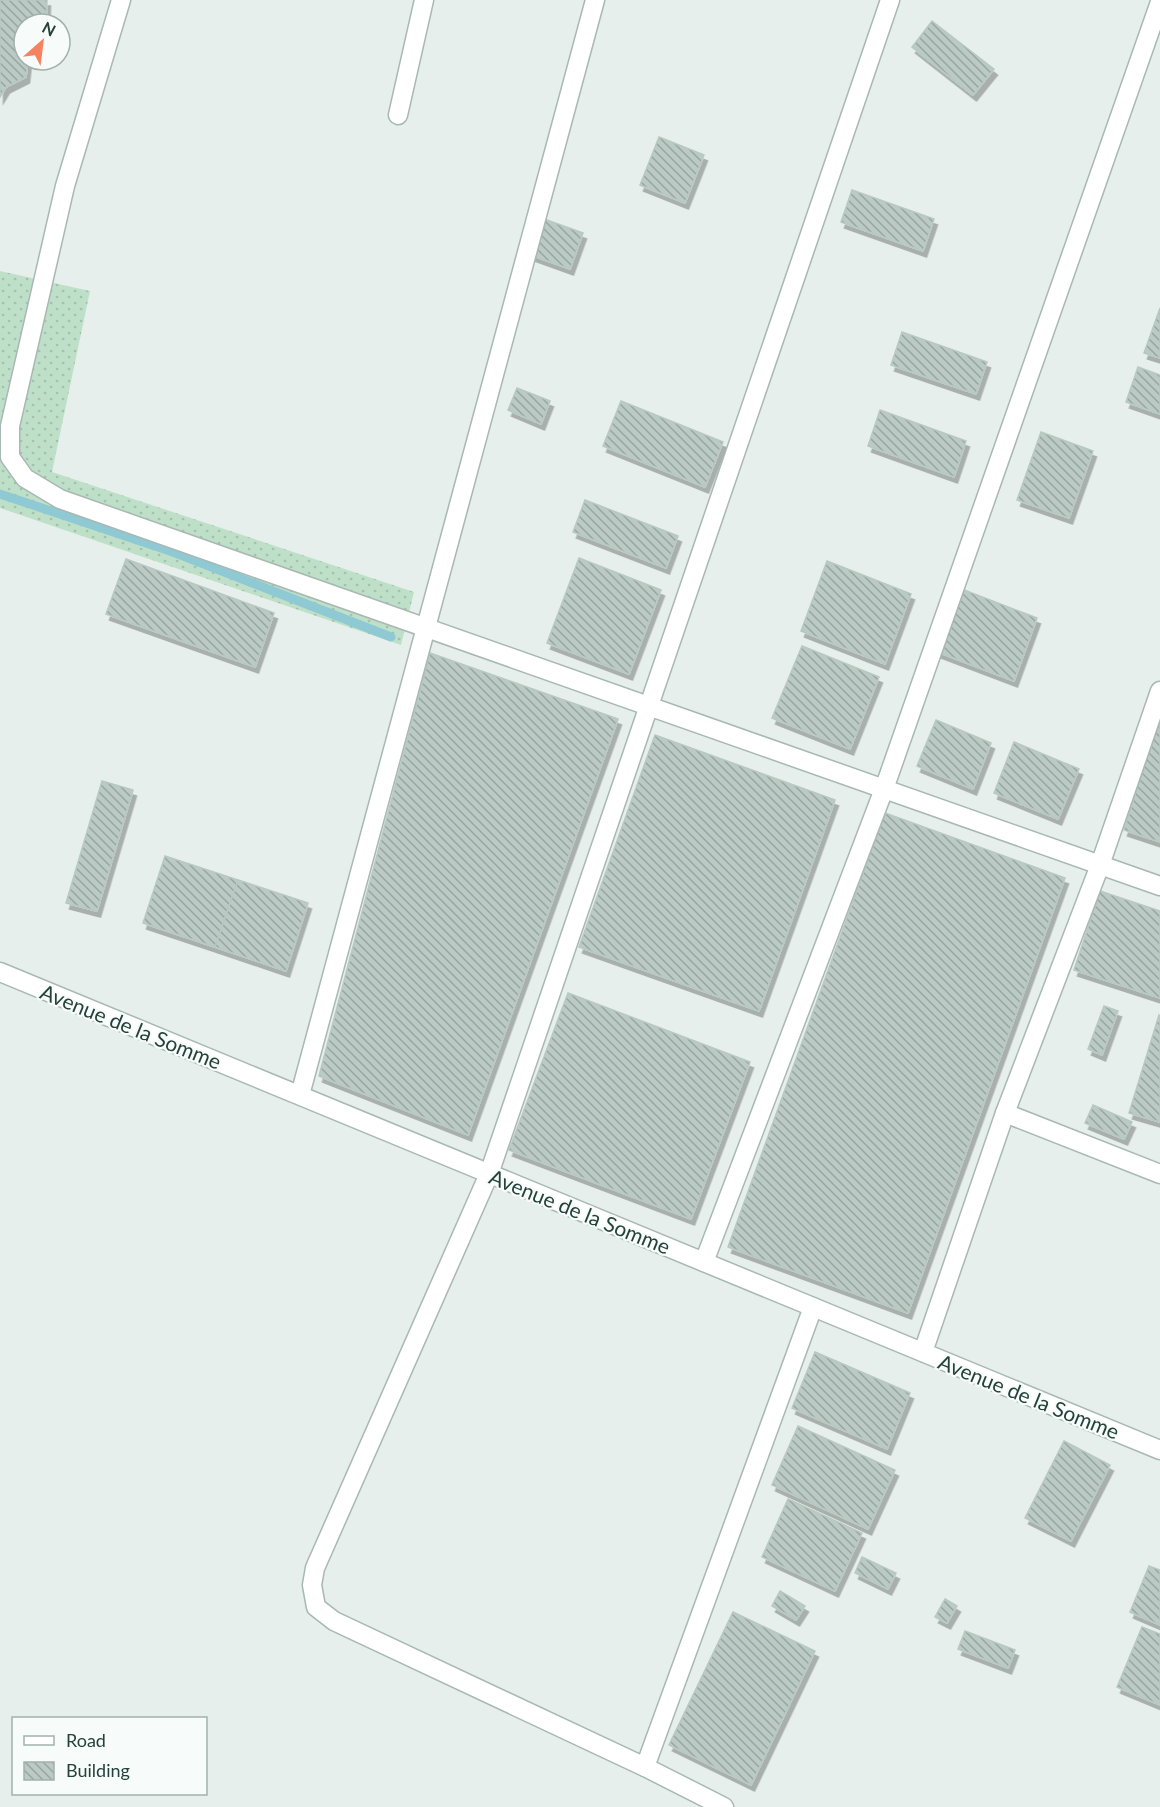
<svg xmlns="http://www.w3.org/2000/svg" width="1160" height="1807" font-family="Lato,sans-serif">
<defs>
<pattern id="grass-dots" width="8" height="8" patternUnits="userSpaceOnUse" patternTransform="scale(1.5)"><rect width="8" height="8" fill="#bfe0c8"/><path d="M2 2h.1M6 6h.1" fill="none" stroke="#a4c1ad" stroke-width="1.8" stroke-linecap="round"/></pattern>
<pattern id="building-back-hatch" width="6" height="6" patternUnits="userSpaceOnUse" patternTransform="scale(1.5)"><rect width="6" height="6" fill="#bbcac4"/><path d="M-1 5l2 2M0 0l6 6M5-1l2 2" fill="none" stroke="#98a6a0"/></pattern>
<filter id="shadow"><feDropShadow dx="3.5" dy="6" stdDeviation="0" flood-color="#0004"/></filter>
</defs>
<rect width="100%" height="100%" fill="#e6efeb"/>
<polygon fill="url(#grass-dots)" points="0,271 90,291 52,472 414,592 401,645 0,508"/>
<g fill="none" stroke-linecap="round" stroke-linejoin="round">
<polyline stroke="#8ec9d4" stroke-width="9" points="0,494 173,552 391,637"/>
</g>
<g fill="url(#building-back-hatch)" stroke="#b8c9c2" stroke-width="1.5" filter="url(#shadow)">
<polygon points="0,0 47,0 46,24 24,24 24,60 28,60 26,77 6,87 0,97"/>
<polygon points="932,21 994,69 973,95 912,47"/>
<polygon points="659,137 704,155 685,203 640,185"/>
<polygon points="852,190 934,219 923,251 841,222"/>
<polygon points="544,219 583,233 570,269 531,255"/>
<polygon points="1160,308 1160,358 1144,353"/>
<polygon points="902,332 987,362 976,394 891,365"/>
<polygon points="1138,367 1160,375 1160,414 1126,402"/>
<polygon points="517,388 550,401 541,424 508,410"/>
<polygon points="621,401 723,442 705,487 603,446"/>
<polygon points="880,410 966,441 954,477 868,446"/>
<polygon points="1041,432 1093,451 1069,518 1017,500"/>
<polygon points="585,500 678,536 666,568 573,532"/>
<polygon points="579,558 661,590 629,674 547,643"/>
<polygon points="126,559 274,613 255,667 106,614"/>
<polygon points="827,561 911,594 885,664 801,631"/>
<polygon points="959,588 1037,618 1014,681 935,651"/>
<polygon points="802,646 879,677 850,749 772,718"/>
<polygon points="430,653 618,719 468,1135 319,1076"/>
<polygon points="1160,716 1160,842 1124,830"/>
<polygon points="936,720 991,743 973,789 917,766"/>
<polygon points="655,735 835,800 759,1011 579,947"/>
<polygon points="1014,742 1079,769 1058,819 994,793"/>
<polygon points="102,781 133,790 97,911 66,903"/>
<polygon points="885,813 1065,878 908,1313 728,1247"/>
<polygon points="165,856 238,880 215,947 143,923"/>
<polygon points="238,880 308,903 286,971 215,947"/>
<polygon points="1100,891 1160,911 1160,998 1074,970"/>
<polygon points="568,993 750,1062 691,1219 509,1150"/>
<polygon points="1104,1006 1118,1011 1102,1055 1088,1049"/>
<polygon points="1159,1015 1160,1016 1160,1122 1129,1113"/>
<polygon points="1093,1105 1132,1122 1124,1139 1085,1123"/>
<polygon points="815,1352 910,1393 887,1449 792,1408"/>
<polygon points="798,1426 895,1470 868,1529 772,1485"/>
<polygon points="1064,1441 1110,1465 1071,1541 1025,1518"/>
<polygon points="788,1499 862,1533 835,1591 762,1557"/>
<polygon points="862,1557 896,1573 888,1589 855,1573"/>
<polygon points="1149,1566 1160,1570 1160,1625 1130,1612"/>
<polygon points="780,1591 805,1606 796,1620 772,1606"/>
<polygon points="945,1599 957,1606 947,1623 935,1617"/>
<polygon points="733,1612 815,1651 751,1785 669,1745"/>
<polygon points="1142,1627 1160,1634 1160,1705 1117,1687"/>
<polygon points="965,1631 1015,1650 1008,1668 958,1649"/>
</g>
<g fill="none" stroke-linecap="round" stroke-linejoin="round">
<defs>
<g id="minor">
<polyline points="121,0 65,186 10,426 10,457 25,478 60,499 1160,886"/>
<polyline points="398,115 424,0"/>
<polyline points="0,972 1160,1450"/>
<polyline points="300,1095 595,0"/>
<polyline points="1005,1113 1160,1174"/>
<polyline points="704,1262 884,789 1160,2"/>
<polyline points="923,1352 1005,1113 1100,865 1160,691"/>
<polyline points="645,1767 334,1621 316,1607 312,1585 315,1568 489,1174 890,0"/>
<polyline points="724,1807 645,1767 813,1307"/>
</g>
</defs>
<use href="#minor" stroke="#a8b8b2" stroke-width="21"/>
<use href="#minor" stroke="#fff" stroke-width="18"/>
</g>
<g text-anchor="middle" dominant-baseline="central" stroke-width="4.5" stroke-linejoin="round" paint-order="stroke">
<g font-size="21" fill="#24423a" stroke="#f7fbf9">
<text transform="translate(131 1026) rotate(22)">Avenue de la Somme</text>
<text transform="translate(580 1211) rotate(22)">Avenue de la Somme</text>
<text transform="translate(1029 1396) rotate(22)">Avenue de la Somme</text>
</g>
</g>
<rect x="12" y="1717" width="195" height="78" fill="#f7fbf9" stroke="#a3b1ad" stroke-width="1.5"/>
<rect x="24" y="1736" width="30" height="9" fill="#ffffff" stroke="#a3b1ad" stroke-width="1.5"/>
<text x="66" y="1747" font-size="18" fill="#24423a">Road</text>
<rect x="24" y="1762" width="30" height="18" fill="url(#building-back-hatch)" stroke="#a3b1ad" stroke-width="1.5"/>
<text x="66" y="1777" font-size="18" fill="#24423a">Building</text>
<g transform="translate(42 42) rotate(28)"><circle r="28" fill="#f7fbf9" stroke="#a3b1ad" stroke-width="1.5"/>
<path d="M0-4.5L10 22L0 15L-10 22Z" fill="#f4845f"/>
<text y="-9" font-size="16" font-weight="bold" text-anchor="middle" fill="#24423a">N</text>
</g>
</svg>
